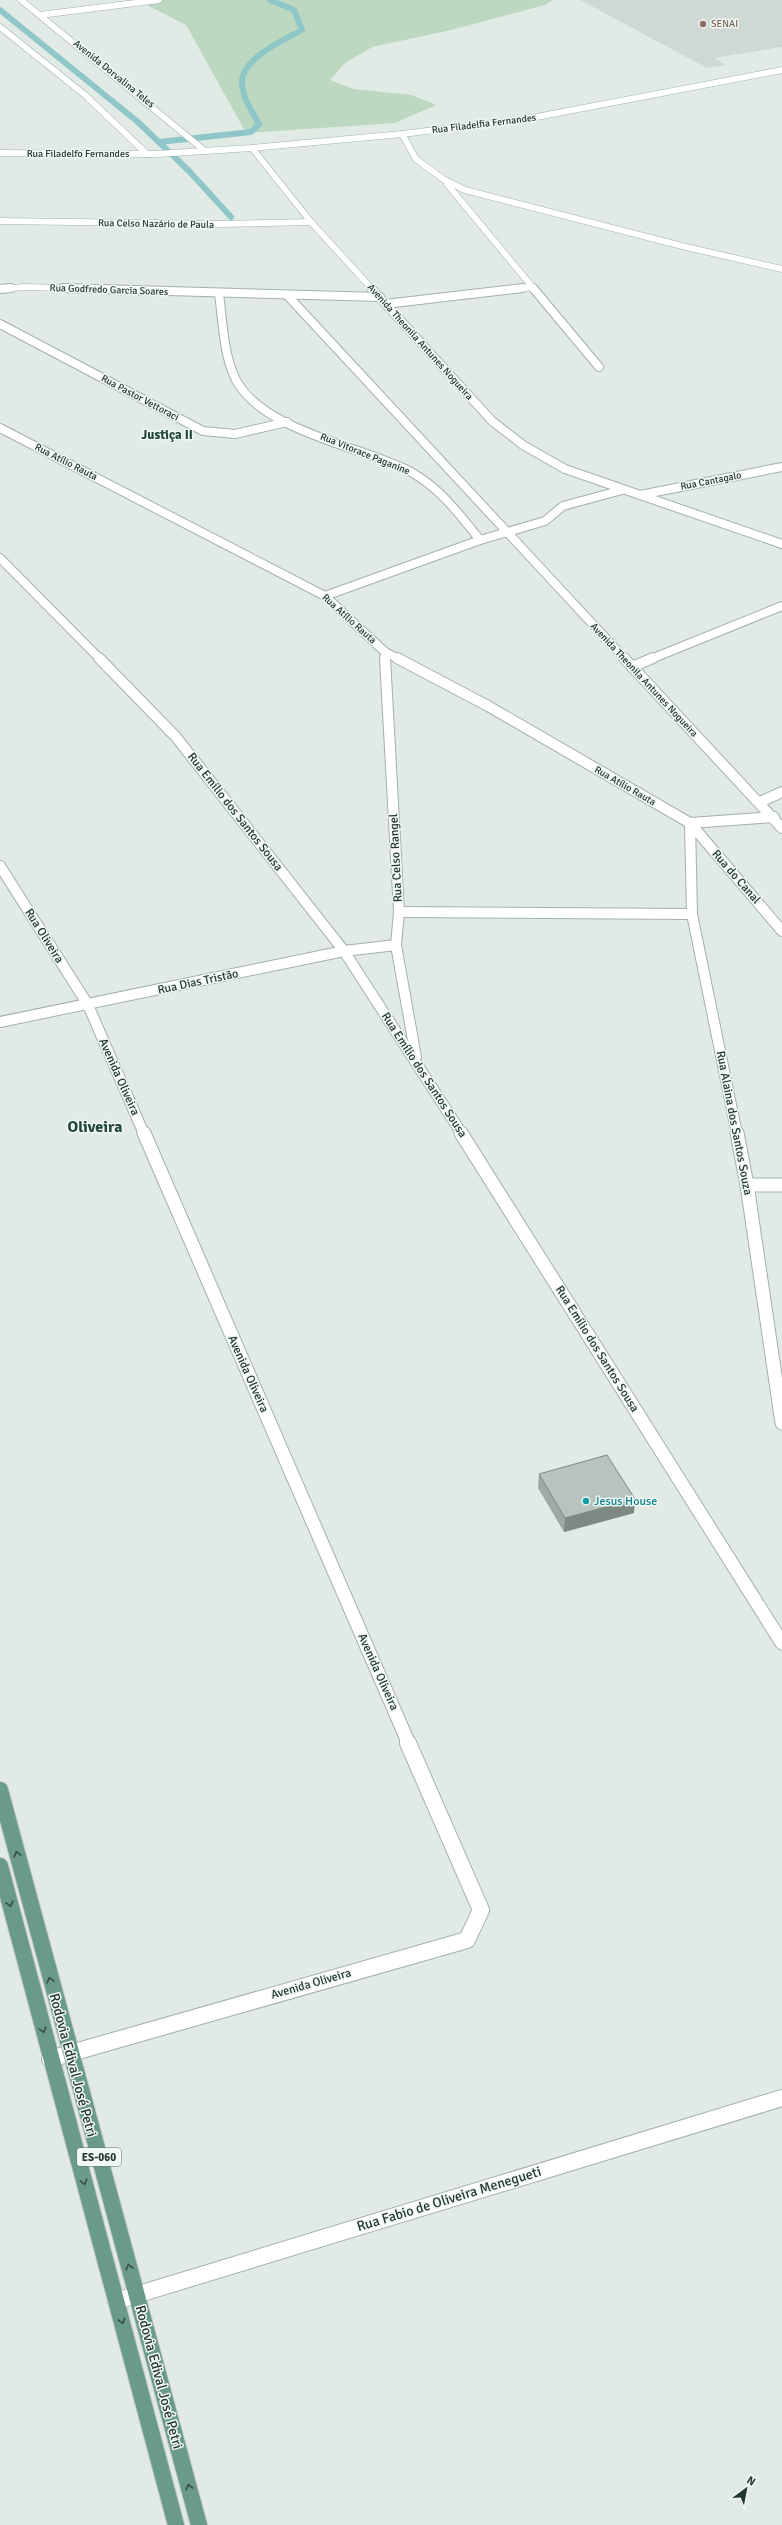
<svg xmlns="http://www.w3.org/2000/svg" width="782" height="2525" font-family="Signika,sans-serif">
<rect width="100%" height="100%" fill="#e1eae5"/>
<polygon fill="#cfd9d3" points="580,0 782,0 782,47 714,58 726,65 707,68"/>
<polygon fill="#bcd8c0" points="141,0 553,0 545,5 451,30 372,47 345,63 330,80 354,89 412,95 436,105 395,123 246,133 186,25 139,1"/>
<g fill="none" stroke-linecap="round" stroke-linejoin="round">
<g stroke="#8fc7c9" stroke-width="6">
<polyline points="0,10 138,122 189,171 231,217"/>
<path d="M 159,142 L 251,132 L 259,124 C 252,112 243,98 242,84 C 240,59 284,40 302,30 L 294,10 L 270,0"/>
</g>
<defs>
<g id="minor-far4">
<polyline points="21,0 205,151"/>
<polyline points="40,15 159,0"/>
<polyline points="0,27 85,95 147,154"/>
<polyline points="402,134 416,159 443,179 465,190 686,247 782,269"/>
<polyline points="252,148 311,222 372,289"/>
<polyline points="447,184 534,289"/>
<polyline points="0,221 223,224 311,222"/>
<polyline points="0,289 24,287 99,289"/>
<polyline points="515,289 533,287"/>
</g>
<g id="minor-far3">
<polyline points="63,288 380,297"/>
<polyline points="371,288 492,421 523,445 565,469 782,544"/>
<polyline points="533,288 599,367"/>
<polyline points="0,289 11,288"/>
<path d="M 219,294 C 223,322 223,354 236,380 C 264,432 362,446 411,472 C 440,488 460,515 480,540"/>
<polyline points="287,295 625,659"/>
<polyline points="385,304 523,288"/>
<polyline points="0,324 203,431 235,434 287,422"/>
<polyline points="0,428 325,596 385,652 399,659"/>
<polyline points="640,495 782,467"/>
<polyline points="0,558 100,659"/>
<polyline points="325,596 480,540 545,521 563,506 622,490"/>
<polyline points="385,652 385,659"/>
<polyline points="651,659 782,606"/>
</g>
<g id="minor-far2">
<polyline points="99,658 176,737 344,951 462,1134"/>
<polyline points="385,658 399,912 396,945 416,1057"/>
<polyline points="397,658 488,706 690,823 782,931"/>
<polyline points="624,658 782,828"/>
<polyline points="632,667 653,658"/>
<polyline points="760,802 782,792"/>
<polyline points="690,823 692,914 737,1134"/>
<polyline points="690,823 774,817"/>
<polyline points="0,866 88,1005 144,1134"/>
<polyline points="399,912 692,914"/>
<polyline points="0,1022 344,951 396,945"/>
</g>
<g id="minor-far1">
<polyline points="144,1133 409,1744"/>
<polyline points="461,1133 782,1643"/>
<polyline points="737,1133 747,1185 782,1423"/>
<polyline points="747,1185 782,1185"/>
</g>
<g id="minor">
<polyline points="50,2059 467,1940 481,1910 408,1743"/>
<polyline points="116,2301 782,2098"/>
</g>
<polyline id="secondary" points="0,153 156,154 252,148 402,134 526,119 782,70"/>
<g id="primary">
<polyline points="0,1790 199,2525"/>
<polyline points="0,1866 176,2525"/>
</g>
</defs>
<use href="#minor-far4" stroke="#a4b1ab" stroke-width="7"/>
<use href="#minor-far3" stroke="#a4b1ab" stroke-width="10"/>
<use href="#minor-far2" stroke="#a4b1ab" stroke-width="12"/>
<use href="#minor-far1" stroke="#a4b1ab" stroke-width="15"/>
<use href="#minor" stroke="#a4b1ab" stroke-width="18"/>
<use href="#secondary" stroke="#a1b4ab" stroke-width="7"/>
<use href="#primary" stroke="#c1c7c5" stroke-width="18"/>
<use href="#minor-far4" stroke="#fff" stroke-width="6"/>
<use href="#minor-far3" stroke="#fff" stroke-width="8"/>
<use href="#minor-far2" stroke="#fff" stroke-width="10"/>
<use href="#minor-far1" stroke="#fff" stroke-width="13"/>
<use href="#minor" stroke="#fff" stroke-width="16"/>
<use href="#secondary" stroke="#fff" stroke-width="6"/>
<use href="#primary" stroke="#6a9a88" stroke-width="16"/>
</g>
<polygon fill="#9da9a3" points="539,1474 634,1513 564,1532 538,1488"/>
<polygon fill="#7f8984" points="635,1499 634,1513 564,1532 565,1518"/>
<polygon fill="#b6c4bd" stroke="#7f8984" points="607,1455 635,1499 565,1518 539,1474"/>
<defs><path id="oneway-chevron" d="M-2-3.5L2.5 0L-2 3.5" fill="none" stroke-width="1.6" stroke-linecap="round" stroke-linejoin="round"/></defs>
<g stroke="#355046">
<use href="#oneway-chevron" transform="translate(17 1854) rotate(-105)"/>
<use href="#oneway-chevron" transform="translate(10 1904) rotate(75)"/>
<use href="#oneway-chevron" transform="translate(50 1980) rotate(-105)"/>
<use href="#oneway-chevron" transform="translate(43 2030) rotate(75)"/>
<use href="#oneway-chevron" transform="translate(84 2182) rotate(75)"/>
<use href="#oneway-chevron" transform="translate(129 2267) rotate(-106)"/>
<use href="#oneway-chevron" transform="translate(122 2321) rotate(75)"/>
<use href="#oneway-chevron" transform="translate(189 2487) rotate(-105)"/>
</g>
<circle fill="#8d6e63" stroke="#f1f7f3" stroke-width="1.5" cx="703" cy="24" r="4"/>
<circle fill="#0f9aa8" stroke="#f1f7f3" stroke-width="1.5" cx="586" cy="1501" r="4"/>
<g text-anchor="middle" dominant-baseline="central" stroke-width="3" stroke-linejoin="round" paint-order="stroke">
<g font-size="10" fill="#785e54" stroke="#f1f7f3" text-anchor="start">
<text x="711" y="24">SENAI</text>
</g>
<g font-size="10" fill="#233830" stroke="#f1f7f3">
<text transform="translate(114 74) rotate(39)">Avenida Dorvalina Teles</text>
<text transform="translate(484 124) rotate(-7)">Rua Filadelfia Fernandes</text>
<text x="78" y="154">Rua Filadelfo Fernandes</text>
<text transform="translate(156 224) rotate(1)">Rua Celso Nazário de Paula</text>
<text transform="translate(109 290) rotate(2)">Rua Godfredo Garcia Soares</text>
<text transform="translate(420 342) rotate(48)">Avenida Theonila Antunes Nogueira</text>
<text transform="translate(140 398) rotate(28)">Rua Pastor Vettoraci</text>
<text transform="translate(365 454) rotate(22)">Rua Vitorace Paganine</text>
<text transform="translate(66 462) rotate(27)">Rua Atílio Rauta</text>
<text transform="translate(711 481) rotate(-11)">Rua Cantagalo</text>
<text transform="translate(349 619) rotate(42)">Rua Atílio Rauta</text>
<text transform="translate(644 680) rotate(47)">Avenida Theonila Antunes Nogueira</text>
<text transform="translate(625 786) rotate(30)">Rua Atílio Rauta</text>
</g>
<rect fill="#f1f7f3" stroke="#61716a" stroke-width="1" x="77" y="2148" width="44" height="18" rx="3"/>
<g font-size="11" font-weight="bold" fill="#233830">
<text x="99" y="2157">ES-060</text>
</g>
<g font-size="12" fill="#233830" stroke="#f1f7f3">
<text transform="translate(235 812) rotate(52)">Rua Emílio dos Santos Sousa</text>
<text transform="translate(396 858) rotate(-93)">Rua Celso Rangel</text>
<text transform="translate(736 877) rotate(49)">Rua do Canal</text>
<text transform="translate(44 936) rotate(58)">Rua Oliveira</text>
<text transform="translate(198 982) rotate(-12)">Rua Dias Tristão</text>
<text transform="translate(424 1075) rotate(57)">Rua Emílio dos Santos Sousa</text>
<text transform="translate(119 1077) rotate(66)">Avenida Oliveira</text>
<text transform="translate(734 1123) rotate(79)">Rua Alaina dos Santos Souza</text>
<text transform="translate(597 1349) rotate(58)">Rua Emílio dos Santos Sousa</text>
<text transform="translate(248 1374) rotate(66)">Avenida Oliveira</text>
<text transform="translate(378 1672) rotate(66)">Avenida Oliveira</text>
<text transform="translate(311 1984) rotate(-16)">Avenida Oliveira</text>
</g>
<g font-size="12" fill="#0d838f" stroke="#f1f7f3" text-anchor="start">
<text x="594" y="1501">Jesus House</text>
</g>
<g font-size="13" font-weight="bold" fill="#22483a" stroke="#f1f7f3">
<text x="167" y="435">Justiça II</text>
</g>
<g font-size="14" fill="#233830" stroke="#f1f7f3">
<text transform="translate(73 2065) rotate(75)">Rodovia Edival José Petri</text>
<text transform="translate(449 2199) rotate(-17)">Rua Fabio de Oliveira Menegueti</text>
<text transform="translate(159 2377) rotate(75)">Rodovia Edival José Petri</text>
</g>
<g font-size="16" font-weight="bold" fill="#22483a" stroke="#f1f7f3">
<text x="95" y="1127">Oliveira</text>
</g>
</g>
<g transform="translate(746 2489) rotate(32)" stroke="#f1f7f3" stroke-width="3" paint-order="stroke">
<path d="M0-3L7 15L0 10L-7 15Z" fill="#233830"/>
<text y="-6" font-size="11" font-weight="bold" text-anchor="middle" fill="#233830">N</text>
</g>
</svg>
